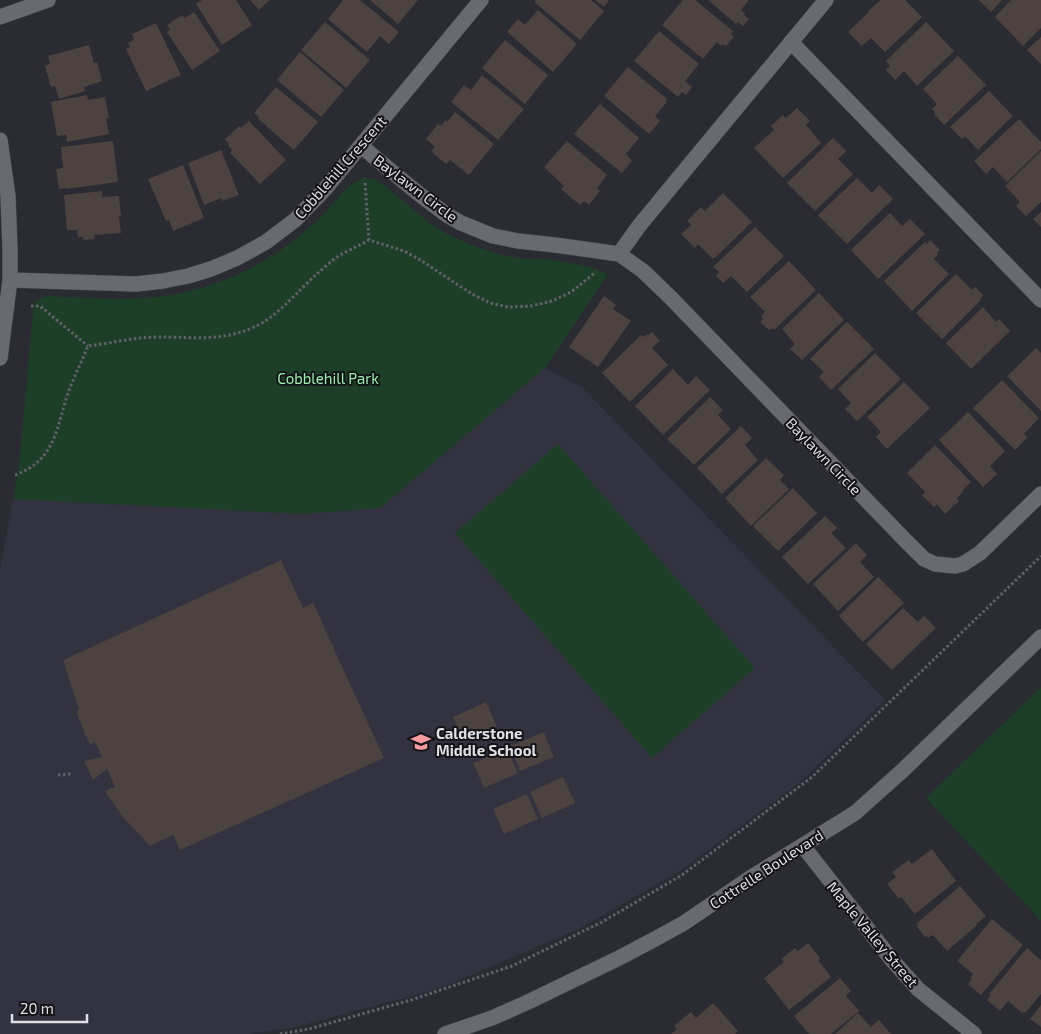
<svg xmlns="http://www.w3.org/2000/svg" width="1041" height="1034" font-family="'Exo 2',sans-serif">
<rect width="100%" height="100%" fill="#2b2b33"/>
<polygon fill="#333240" points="545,368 583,388 885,700 798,784 680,871 577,930 438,989 291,1028 249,1034 0,1034 0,569 13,499 302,514 380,508"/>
<g fill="#1e3f27">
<path d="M 363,178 L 375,179 L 385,186 L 431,224 L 449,235 L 474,246 L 505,256 L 526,259 L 546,259 L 571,263 L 590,267 L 608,274 L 545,368 L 380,508 L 302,514 L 13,499 L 19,466 L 34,301 L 41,298 L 48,296 C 87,298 127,301 165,296 C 211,289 256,270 293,241 C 306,231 318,220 329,208 C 340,196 347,184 363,178 Z"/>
<polygon points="558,444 755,668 652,758 455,533"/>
<polygon points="1041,687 1041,921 926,798"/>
</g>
<g fill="#4c423f">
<polygon points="202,0 236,0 252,25 222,45 196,4"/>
<polygon points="250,0 270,0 259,10"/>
<polygon points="343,0 360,0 399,32 389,44 380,36 367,52 328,19"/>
<polygon points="370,0 418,0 398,24"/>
<polygon points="536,0 591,0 604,11 580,40 534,2"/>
<polygon points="595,0 609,0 604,7"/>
<polygon points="683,0 695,0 733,31 731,34 734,37 726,46 723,44 721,46 717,42 703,59 662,25"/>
<polygon points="708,0 749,0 741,10 745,13 744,15 749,19 743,26 738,22 736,24"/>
<polygon points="881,0 905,0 922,17 885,52 871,38 862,46 848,32 869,12 868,11"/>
<polygon points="979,0 1002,0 991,12"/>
<polygon points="1011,0 1041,0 1041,28 1023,46 995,17"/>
<polygon points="538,10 577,44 553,72 507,32 518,19 525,25"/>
<polygon points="194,12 220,51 192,70 167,32 170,30 167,25 182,15 185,18"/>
<polygon points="325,22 370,60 346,88 301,50"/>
<polygon points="926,22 954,51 917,86 904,71 895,80 886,70 890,66 886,61"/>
<polygon points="156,23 181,75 146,91 126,49 130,47 128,43 134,40 132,34"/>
<polygon points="659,31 699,64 685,81 692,87 686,95 682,92 678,97 634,61"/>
<polygon points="1041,37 1041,64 1027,50"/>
<polygon points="505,40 548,75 525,104 482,68"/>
<polygon points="89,45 94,63 97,62 102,81 84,87 85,91 59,99 55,86 51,87 45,66 50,64 48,56"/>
<polygon points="300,52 344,90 321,117 277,80"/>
<polygon points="958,56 986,85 944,125 934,114 935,112 932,109 937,104 923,89"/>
<polygon points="628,67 667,99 666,101 667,102 655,116 660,121 649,134 604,96"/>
<polygon points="482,75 524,109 498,140 451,102 464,85 471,90"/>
<polygon points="276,87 318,122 294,150 266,126 266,125 258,119 259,117 254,113"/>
<polygon points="989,91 1013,116 978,150 965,136 962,139 950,127"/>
<polygon points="87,95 88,100 105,97 109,118 106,118 109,134 67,142 66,135 57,136 51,102"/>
<polygon points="600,104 639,138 626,154 632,161 622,173 574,134"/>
<polygon points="797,108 810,121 806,125 821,143 783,178 754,148 774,130 771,126 783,115 786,118"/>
<polygon points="455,112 494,144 469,175 450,160 446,164 431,151 435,147 426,139 438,124 441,126 446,120 447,122"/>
<polygon points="1019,119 1041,142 1041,149 1007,182 993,167 986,174 974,161"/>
<polygon points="249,121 286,160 260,184 230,153 232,150 228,145 229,144 225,139 239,126 241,128"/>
<polygon points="833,138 846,151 838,159 853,174 815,211 787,183"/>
<polygon points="113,141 118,182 66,189 66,188 59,189 56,169 63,168 61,147"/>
<polygon points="567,141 607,175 597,188 600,191 589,205 584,201 580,205 561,189 564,186 544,167"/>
<polygon points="221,150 239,195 222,201 221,198 204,205 188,163"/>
<polygon points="1041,151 1041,202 1026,216 1016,206 1020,202 1005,186"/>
<polygon points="183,165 204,218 173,231 169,220 166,221 148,179"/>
<polygon points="857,178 872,193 879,185 893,199 847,244 818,215"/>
<polygon points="102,191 102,197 119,196 121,216 119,216 121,233 94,235 95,239 83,240 83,237 78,237 77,230 67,230 64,195"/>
<polygon points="723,193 752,222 715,258 714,257 713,259 698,244 695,248 681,234 691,225 687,221 701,207 705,211"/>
<polygon points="1041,212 1041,227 1033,219"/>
<polygon points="890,213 902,226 910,219 925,234 878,279 851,250"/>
<polygon points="755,227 784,256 747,292 731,276 723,283 716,276 719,272 713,267"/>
<polygon points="930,240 940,250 937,253 938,254 934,259 949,274 912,311 884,281 925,242 927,244"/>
<polygon points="789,261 816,290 774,330 773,328 769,330 760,322 763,319 761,316 765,312 750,297"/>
<polygon points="956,274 972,290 975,287 983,295 980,299 981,300 942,339 916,313"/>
<polygon points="819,293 844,320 802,360 790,349 795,344 782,329"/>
<polygon points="604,296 616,305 613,309 631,321 598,367 569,347"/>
<polygon points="983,307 996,322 999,319 1010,331 971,369 946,343"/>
<polygon points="847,322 874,349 831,390 819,377 824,372 810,359"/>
<polygon points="652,332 660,341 652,348 668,365 630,402 602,373 641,335 643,337 647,334 648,335"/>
<polygon points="1036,348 1041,353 1041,411 1007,376"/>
<polygon points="875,353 901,379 857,421 845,409 851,403 838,389"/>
<polygon points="673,369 688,385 696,376 710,390 663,435 635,406"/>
<polygon points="1002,380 1039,418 1024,434 1028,437 1015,450 973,408"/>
<polygon points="904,382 930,408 887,449 876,437 881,432 867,417"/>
<polygon points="710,397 723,410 718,415 731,429 694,465 667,439"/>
<polygon points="968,412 1005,451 990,466 997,474 983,487 939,440"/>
<polygon points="741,426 752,438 745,445 758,460 722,494 697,468"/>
<polygon points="935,445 971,482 962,491 963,492 957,498 959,501 945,514 937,504 934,507 922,495 925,492 907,473"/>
<polygon points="766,458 784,475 780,480 789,489 751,526 725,498"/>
<polygon points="793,488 817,513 778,551 753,526"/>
<polygon points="825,516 837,528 831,533 846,548 808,584 782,557"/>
<polygon points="856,543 867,555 860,562 874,577 838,611 813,584"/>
<polygon points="281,560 303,608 313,603 384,758 180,850 173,835 150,846 123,817 105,791 115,787 107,769 93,780 84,761 102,757 95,742 90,745 85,734 76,711 79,710 63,660"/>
<polygon points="878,577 904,603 863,642 839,616"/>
<polygon points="903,608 918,622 924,616 936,628 892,670 866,644"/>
<polygon points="486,702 497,727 464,742 453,717"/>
<polygon points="544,732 554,757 520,771 510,746"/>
<polygon points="507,749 518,773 484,788 473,763"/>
<polygon points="563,777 575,803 542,818 530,792"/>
<polygon points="527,794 538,819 504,834 493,809"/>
<polygon points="932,849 956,881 915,914 901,897 899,899 887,884 896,877 892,872 909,860 912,864"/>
<polygon points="960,886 986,916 976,924 977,925 947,951 933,935 928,938 927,936 925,937 917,927 918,926 916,924"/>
<polygon points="992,919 1023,945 981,995 968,984 972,979 970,978 973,974 957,961"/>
<polygon points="808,943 820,958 818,960 831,977 789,1010 764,978 784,962 781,959 795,948 798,951"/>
<polygon points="1027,948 1041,960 1041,994 1025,1013 1023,1012 1022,1013 1008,1001 1000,1011 987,1000 991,995 989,994"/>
<polygon points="840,978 851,991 846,996 859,1011 831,1034 809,1034 794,1016"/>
<polygon points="713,1003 738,1031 735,1034 671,1034 677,1029 674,1026 691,1012 696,1018"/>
<polygon points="1041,1005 1041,1027 1030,1019"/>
<polygon points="858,1013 871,1027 879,1020 891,1034 835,1034"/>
</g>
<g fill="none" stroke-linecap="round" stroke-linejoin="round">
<defs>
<g id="minor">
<polyline points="0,17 48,0"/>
<polyline points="791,42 1041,300"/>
<polyline points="0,140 8,196 10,250 10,280 0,358"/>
<polyline points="361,146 419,194 447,215 461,223 493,236 518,241 555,245 619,254 643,271 671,298 904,539 924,559 935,564 955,566 963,564 980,553 1041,494"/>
<polyline points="619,254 639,226 676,181 826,0"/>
<polyline points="10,280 136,284 163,281 188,276 211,269 237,258 266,242 295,220 325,189 481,0"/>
<polyline points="803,846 892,960 918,989 974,1034"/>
</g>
<polyline id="secondary" points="445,1034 492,1018 528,1002 619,958 655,939 684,923 750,878 855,813 902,771 1041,637"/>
</defs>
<use href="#minor" stroke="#484850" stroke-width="16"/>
<use href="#secondary" stroke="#484850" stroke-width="16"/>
<g stroke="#616169" stroke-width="3" stroke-dasharray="2.5 2.5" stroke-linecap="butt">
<polyline points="365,183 369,240"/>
<polyline points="31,306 40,306 88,346"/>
<path d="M 15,475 C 54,461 56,431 67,396 C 73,379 81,363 88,346 C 105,344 123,340 140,338 C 180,334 215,345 254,327 C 279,316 297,291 318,273 C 325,267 333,259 342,254 C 351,249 360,245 369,240 L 404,251 L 422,261 L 472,294 L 490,303 L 508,307 L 531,306 L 552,301 L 571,292 L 596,272"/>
<polyline points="58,775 72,774"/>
<polyline points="280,1034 309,1029 411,1000 512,966 602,922 682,875 812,777 1041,556"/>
</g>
<use href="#minor" stroke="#696972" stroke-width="15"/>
<use href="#secondary" stroke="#696972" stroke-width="15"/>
</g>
<defs>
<symbol id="school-bare" viewBox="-9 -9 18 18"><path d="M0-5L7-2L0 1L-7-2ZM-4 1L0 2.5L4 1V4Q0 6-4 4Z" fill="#f59b9e" stroke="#141417" stroke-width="2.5" paint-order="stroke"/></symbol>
</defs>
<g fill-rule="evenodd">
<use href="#school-bare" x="407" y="728" width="28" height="28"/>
</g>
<g text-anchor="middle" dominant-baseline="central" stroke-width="4" stroke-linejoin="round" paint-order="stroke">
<g font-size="15" fill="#dfdfe5" stroke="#141417">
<text transform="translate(340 167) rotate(-49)">Cobblehill Crescent</text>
<text transform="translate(416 188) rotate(37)">Baylawn Circle</text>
<text transform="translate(824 456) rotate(46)">Baylawn Circle</text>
<text transform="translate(766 869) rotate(-33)">Cottrelle Boulevard</text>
<text transform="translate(873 934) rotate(50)">Maple Valley Street</text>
</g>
<g font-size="15" fill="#98edad" stroke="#141417">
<text x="328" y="378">Cobblehill Park</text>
</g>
<g font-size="15" font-weight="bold" fill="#dfdfe5" stroke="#141417" text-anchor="start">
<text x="436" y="733">Calderstone<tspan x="436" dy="17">Middle School</tspan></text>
</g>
</g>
<path d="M12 1014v8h75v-8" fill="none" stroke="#dfdfe5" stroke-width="2.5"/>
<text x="20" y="1014" font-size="15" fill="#dfdfe5" stroke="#141417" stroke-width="4" paint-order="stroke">20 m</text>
</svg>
